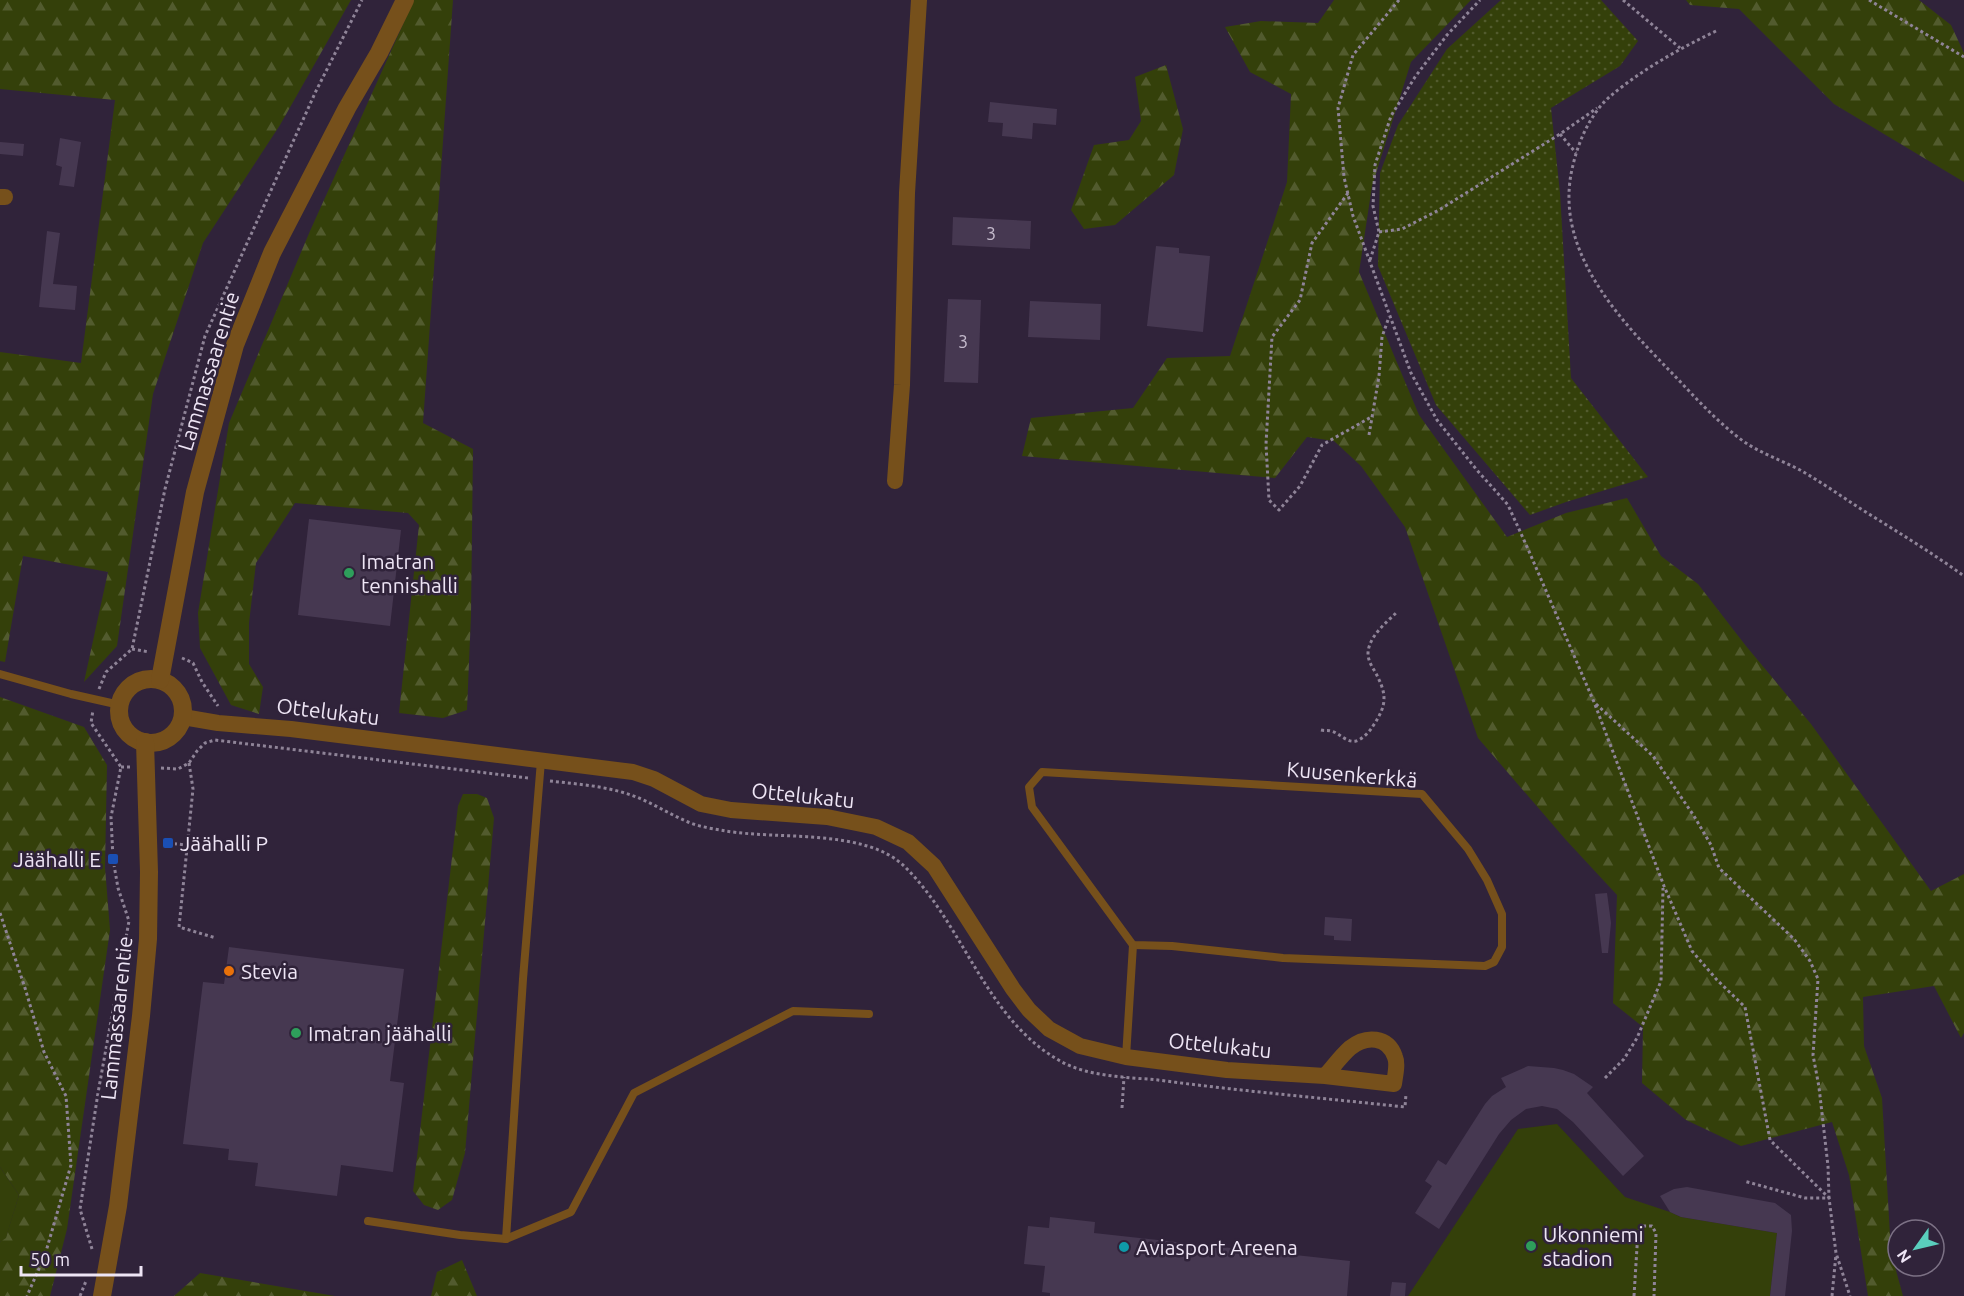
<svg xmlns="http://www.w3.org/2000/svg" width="1964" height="1296" font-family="Ubuntu,sans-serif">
<defs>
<pattern id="grass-dots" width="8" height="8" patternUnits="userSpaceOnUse" patternTransform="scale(1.5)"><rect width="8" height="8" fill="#34400a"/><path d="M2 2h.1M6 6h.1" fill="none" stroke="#525b2e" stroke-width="1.8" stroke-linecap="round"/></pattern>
<pattern id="forest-firs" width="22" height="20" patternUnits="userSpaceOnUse" patternTransform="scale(1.5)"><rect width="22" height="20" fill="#34400a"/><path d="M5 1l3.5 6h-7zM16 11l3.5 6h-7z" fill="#525b2e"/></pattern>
</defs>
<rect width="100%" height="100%" fill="#30233a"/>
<polygon fill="url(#grass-dots)" points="1501,0 1601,0 1638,41 1620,66 1551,108 1560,193 1571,378 1648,477 1566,502 1530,515 1436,405 1378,266 1380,173 1398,125 1447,49"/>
<g fill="url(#forest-firs)">
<polygon points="0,0 351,0 280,125 203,243 153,394 117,646 84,682 108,572 23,556 5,662 0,661 0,352 81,363 115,100 0,89"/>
<polygon points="414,0 453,0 423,423 473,449 471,615 467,710 443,718 399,713 419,525 408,513 295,503 256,563 249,623 249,664 263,687 259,714 231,705 200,648 198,613 229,423 310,231"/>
<polygon points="1334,0 1471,0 1411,62 1372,186 1359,272 1419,415 1507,537 1566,513 1627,498 1661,556 1698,584 1746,646 1811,724 1931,891 1964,874 1964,1033 1961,1038 1934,986 1863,997 1864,1046 1882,1098 1891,1252 1903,1296 1868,1296 1849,1175 1832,1122 1741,1146 1686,1120 1642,1083 1643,1027 1613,1003 1617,895 1566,840 1478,738 1405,527 1361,466 1334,441 1307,437 1275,478 1022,456 1031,418 1133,408 1167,358 1230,356 1287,182 1291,94 1250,72 1225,27 1261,21 1318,23"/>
<polygon points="1686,0 1919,0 1951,25 1964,53 1964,182 1834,104 1739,9 1690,5"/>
<polygon points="1166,65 1183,129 1174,175 1115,225 1084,229 1071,210 1094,145 1129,140 1141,121 1135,77"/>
<polygon points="0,697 84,727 107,765 105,867 110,930 67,1229 50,1296 0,1296 0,1242 6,1237 19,1195 0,1167"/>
<polygon points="463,794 477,794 487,798 494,818 465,1153 452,1200 438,1210 424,1205 413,1191 458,806"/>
<polygon points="462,1260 477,1296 431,1296 437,1272"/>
<polygon points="200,1273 335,1296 174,1296"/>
</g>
<g fill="#34400a">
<polygon points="1557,1124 1625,1197 1670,1212 1681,1217 1777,1233 1770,1296 1408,1296 1518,1129"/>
<polygon points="0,1167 19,1195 6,1238 0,1242"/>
</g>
<g fill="#463851">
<polygon points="990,102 1057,109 1056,125 1033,123 1032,139 1002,136 1003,123 988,122"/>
<polygon points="60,138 81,142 74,187 59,185 62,167 56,165"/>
<polygon points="0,142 24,144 23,156 0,154"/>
<polygon points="953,217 1031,221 1030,249 952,245"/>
<polygon points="47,231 60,233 53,284 77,286 75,310 39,307"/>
<polygon points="1156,246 1179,248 1179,253 1210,256 1203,332 1147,326"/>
<polygon points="948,299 981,300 978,383 944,382"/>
<polygon points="1030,301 1101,304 1100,340 1028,337"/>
<polygon points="309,519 401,530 390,626 298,615"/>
<polygon points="1607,893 1611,923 1608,953 1602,953 1595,894"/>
<polygon points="1325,917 1352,919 1351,941 1334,940 1334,936 1324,935"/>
<polygon points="229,947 404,969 390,1081 404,1083 393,1172 341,1165 337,1196 255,1186 258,1163 228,1160 229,1149 183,1144 203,982 224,984"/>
<polygon points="1528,1066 1554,1068 1563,1070 1574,1074 1593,1087 1587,1093 1644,1156 1623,1176 1573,1122 1557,1109 1542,1106 1526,1109 1511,1120 1499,1134 1439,1229 1415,1213 1432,1186 1425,1181 1438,1160 1446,1165 1485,1104 1492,1096 1506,1087 1501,1078"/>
<polygon points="1687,1187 1775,1203 1791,1215 1792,1231 1785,1296 1770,1296 1777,1233 1681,1217 1670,1212 1660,1196 1674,1189"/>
<polygon points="1050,1217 1095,1222 1094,1233 1350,1261 1347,1296 1050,1296 1050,1293 1042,1292 1045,1266 1024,1264 1028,1226 1049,1228"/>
<polygon points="1392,1282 1406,1283 1405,1296 1390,1296"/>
</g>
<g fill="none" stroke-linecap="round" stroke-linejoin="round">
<g stroke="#8f8498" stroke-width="3" stroke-dasharray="3 3" stroke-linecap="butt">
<polyline points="1399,0 1353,55 1338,108 1344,177 1353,216 1411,373 1437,420 1476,469 1508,505 1528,549 1594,702 1664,886 1692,951 1717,980 1745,1007 1770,1140 1829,1198 1836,1253 1850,1296"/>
<polyline points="1623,0 1680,48"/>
<polyline points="1869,0 1964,57"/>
<path d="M 1716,31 C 1683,47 1652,64 1623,86 C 1614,93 1606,99 1599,108 C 1586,125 1578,144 1573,165 C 1552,248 1617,317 1671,372 C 1694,396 1716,421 1743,441 C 1760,453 1781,460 1800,470 C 1821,482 1841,496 1861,509 C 1896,531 1931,552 1964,576"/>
<polyline points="1560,134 1576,153"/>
<polyline points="1348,193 1312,243 1300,300 1272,337 1266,444 1269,500 1279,510 1300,486 1322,445 1373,416"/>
<polyline points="1379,232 1402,229 1439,210 1560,134 1597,108"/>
<polyline points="1370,260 1379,232 1373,206 1375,165 1391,116 1415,77 1447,35 1480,0"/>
<polyline points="1369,435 1379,376 1382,337 1389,317"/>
<polyline points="132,649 149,652"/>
<polyline points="182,658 193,663 202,682 218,706"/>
<polyline points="99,689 106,672 132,649 165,489 205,336 316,91 362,0"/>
<polyline points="1596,704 1653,756 1694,816 1711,845 1719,868 1794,939 1810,961 1818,979 1813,1055 1819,1087 1828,1166 1829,1198 1805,1198 1744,1181"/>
<path d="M 1321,730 C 1325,731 1328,730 1331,731 C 1340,733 1346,743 1356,741 C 1363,739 1370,731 1373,726 C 1388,704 1387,693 1374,670 C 1371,665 1368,660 1368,653 C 1369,636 1386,623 1397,612"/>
<polyline points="189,763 193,789 179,927 216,938"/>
<polyline points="121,767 131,767"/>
<polyline points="161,768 178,769 189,763 197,751 205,743 215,740 528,778"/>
<path d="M 550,781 C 577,784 605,786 631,795 C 651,802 669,814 688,822 C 700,827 714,829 726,831 C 778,840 866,828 905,867 C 965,926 985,1020 1062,1062 C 1090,1077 1127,1077 1158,1080 C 1240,1091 1322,1098 1405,1107 L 1406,1094"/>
<polyline points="168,843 186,845"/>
<polyline points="0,913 25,988 44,1052 66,1096 71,1165 45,1255 27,1296"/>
<polyline points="1605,1078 1624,1059 1637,1038 1661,981 1663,888"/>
<polyline points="1122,1108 1124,1077"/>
<polyline points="92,1249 80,1209 98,1093 129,921 118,888 113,859 111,817 121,767 91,723 93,710"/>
<polyline points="80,1296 86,1281"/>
<polyline points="1634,1296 1638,1231 1644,1226 1652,1226 1656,1233 1654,1296"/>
<polyline points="1832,1296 1836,1254"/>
</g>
<g stroke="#76501b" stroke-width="8">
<polyline points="0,674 71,694 120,705"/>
<polygon points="1042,772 1422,794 1468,849 1487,880 1502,914 1502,947 1494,962 1485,966 1283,958 1172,946 1133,945 1032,807 1029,787"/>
<polyline points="1126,1057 1133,945"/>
<polyline points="368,1221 460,1235 506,1239 571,1212 634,1093 793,1011 869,1014"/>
<polyline points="506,1239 523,979 541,761"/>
</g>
<g stroke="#76501b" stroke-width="16">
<polyline points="0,197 5,197"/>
<polyline points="895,481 902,385 907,193 919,0"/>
<path d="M 183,717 L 218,723 L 291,729 L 633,772 L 654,779 L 701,804 L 731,810 L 827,817 L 876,827 L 908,842 L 934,866 L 1013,989 L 1029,1010 L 1049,1029 L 1080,1046 L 1126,1057 L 1227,1070 L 1325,1076 L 1394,1084 C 1395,1076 1398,1064 1395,1057 C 1388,1036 1366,1035 1350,1048 C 1341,1056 1333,1067 1325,1076"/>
</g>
<g stroke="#76501b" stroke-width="18">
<circle cx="151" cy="711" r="32"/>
<polyline points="160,680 195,492 235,345 272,253 347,108 379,53 405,0"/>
<polyline points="102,1296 118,1206 141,1016 148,939 149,872 145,742"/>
</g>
</g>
<g fill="#2e9e5b" stroke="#30233a" stroke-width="2">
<circle cx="349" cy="573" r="6"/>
<circle cx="296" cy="1033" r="6"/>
<circle cx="1531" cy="1246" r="6"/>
</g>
<g fill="#1a4fb4" stroke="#30233a" stroke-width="2">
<rect x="162" y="837" width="12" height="12" rx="3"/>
<rect x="107" y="853" width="12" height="12" rx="3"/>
</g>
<circle fill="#e8710a" stroke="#30233a" stroke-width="2" cx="229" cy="971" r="6"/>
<circle fill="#0f9aa8" stroke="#30233a" stroke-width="2" cx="1124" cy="1247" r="6"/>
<g text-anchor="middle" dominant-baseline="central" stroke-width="5" stroke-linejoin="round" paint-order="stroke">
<g font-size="18" fill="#c4bacc">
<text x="991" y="233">3</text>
<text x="963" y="341">3</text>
</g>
<g font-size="21" fill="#eee5f5" stroke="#30233a">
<text transform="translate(208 371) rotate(-73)">Lammassaarentie</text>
<text transform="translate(328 711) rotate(7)">Ottelukatu</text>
<text transform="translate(1352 774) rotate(5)">Kuusenkerkkä</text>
<text transform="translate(803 795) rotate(6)">Ottelukatu</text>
<text transform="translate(116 1018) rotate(-84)">Lammassaarentie</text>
<text transform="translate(1220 1045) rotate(6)">Ottelukatu</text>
</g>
<g font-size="21" fill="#eee5f5" stroke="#30233a" text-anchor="start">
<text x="361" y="561">Imatran<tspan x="361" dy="24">tennishalli</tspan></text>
<text x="180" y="843">Jäähalli P</text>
<text x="101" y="859" text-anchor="end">Jäähalli E</text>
<text x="241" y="971">Stevia</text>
<text x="308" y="1033">Imatran jäähalli</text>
<text x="1543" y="1234">Ukonniemi<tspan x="1543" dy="24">stadion</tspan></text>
<text x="1136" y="1247">Aviasport Areena</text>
</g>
</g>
<g transform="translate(1916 1248) rotate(236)"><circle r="28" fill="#30233a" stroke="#7c7185" stroke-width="1.5"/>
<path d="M0-4.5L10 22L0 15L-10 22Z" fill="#5acebd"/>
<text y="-9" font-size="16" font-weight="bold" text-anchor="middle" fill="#eee5f5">N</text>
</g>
<path d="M21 1266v9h120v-9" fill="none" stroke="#eee5f5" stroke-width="3"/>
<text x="30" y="1266" font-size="18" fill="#eee5f5" stroke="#30233a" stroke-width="4.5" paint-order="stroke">50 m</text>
</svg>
